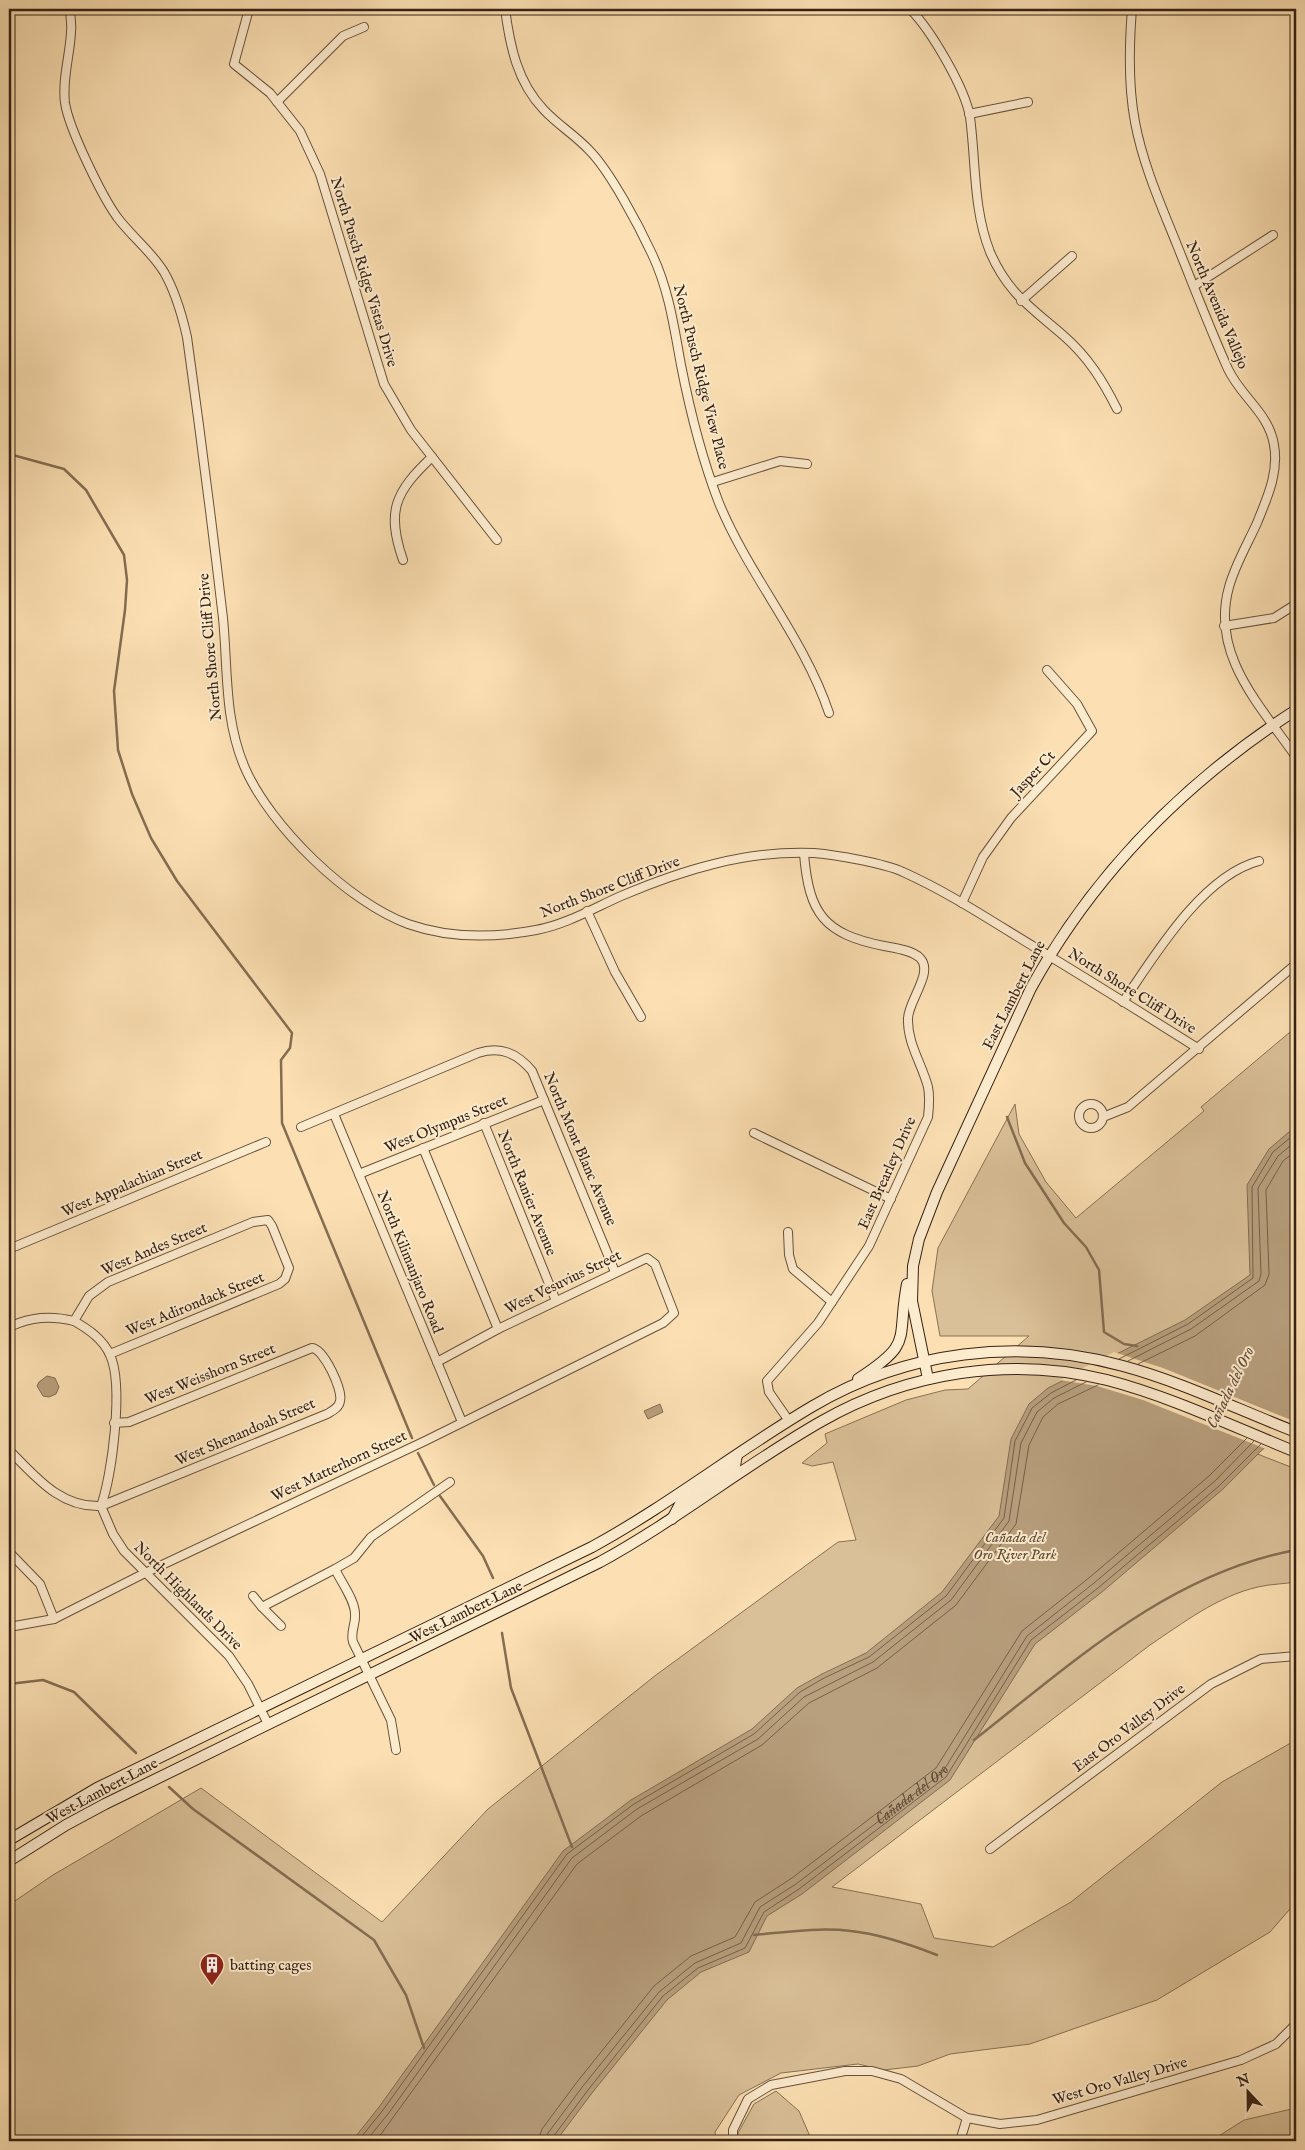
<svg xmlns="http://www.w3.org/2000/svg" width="1305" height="2150" font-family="'IM FELL English',serif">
<rect width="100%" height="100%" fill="#fce0b3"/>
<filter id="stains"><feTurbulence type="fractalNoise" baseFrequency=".004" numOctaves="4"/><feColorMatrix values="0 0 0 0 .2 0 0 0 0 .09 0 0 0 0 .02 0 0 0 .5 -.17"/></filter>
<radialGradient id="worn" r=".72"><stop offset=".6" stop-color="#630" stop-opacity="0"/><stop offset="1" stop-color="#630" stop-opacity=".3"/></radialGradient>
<g fill="#dac098" stroke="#887156">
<path d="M 1296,1027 L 1296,1417 L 1193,1429 L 1296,1469 L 1296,1582 C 1284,1584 1270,1584 1258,1587 C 1218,1596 1183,1623 1150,1645 L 832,1887 L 921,1904 L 934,1938 L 993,1947 L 1071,1902 L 1222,1782 L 1296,1740 L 1296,1902 L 1270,1932 L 1157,2000 L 1030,2044 L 950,2054 L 918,2066 L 884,2070 L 858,2064 L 781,2073 L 739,2095 L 715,2132 L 716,2141 L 9,2141 L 9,1905 L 53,1875 L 201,1788 L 382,1922 L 488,1809 L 656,1675 L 838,1542 L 856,1540 L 833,1462 L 812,1466 L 802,1463 L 827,1443 L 825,1434 L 906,1400 L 945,1390 L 968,1389 L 1029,1336 L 940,1336 L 932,1291 L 938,1248 L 1015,1104 L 1019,1134 L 1046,1182 L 1076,1218 L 1204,1111 L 1201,1107 Z"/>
<polygon points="776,2091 799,2111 812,2141 738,2141 738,2133 754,2104"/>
<polygon points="1296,2108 1296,2141 1211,2141 1244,2120"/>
</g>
<g fill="#b89f7d" stroke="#846d53">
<polygon points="1296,1126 1296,1420 1260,1452 1223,1489 1102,1592 1035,1644 950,1780 802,1894 767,1916 749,1952 701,1972 667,2000 592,2093 556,2141 352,2141 379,2107 563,1851 631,1800 752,1729 797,1688 822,1674 866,1653 942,1592 999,1516 1011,1439 1029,1404 1048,1388 1185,1320 1250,1275 1247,1185 1269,1149"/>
<polygon points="47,1376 55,1378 59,1387 56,1394 49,1397 43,1396 37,1386 39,1382"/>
<polygon points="660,1404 663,1412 648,1419 644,1411"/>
</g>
<polygon fill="#fce0b3" points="1114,1352 1163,1368 1296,1422 1296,1424 1266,1449 1143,1400 1097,1386 1060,1380"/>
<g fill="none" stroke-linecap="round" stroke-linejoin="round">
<g stroke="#766048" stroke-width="1">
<polyline points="1119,1359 1188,1324 1253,1278 1252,1187 1273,1152 1296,1133"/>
<polyline points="1128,1361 1191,1329 1259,1281 1261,1274 1258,1188 1278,1156 1296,1141"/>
<polyline points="1138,1364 1195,1336 1265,1285 1269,1274 1266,1190 1283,1161 1296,1151"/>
<polyline points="358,2141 383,2110 567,1854 634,1804 754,1734 800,1692 824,1678 869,1657 946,1596 1004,1518 1015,1441 1032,1408 1051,1393 1076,1380"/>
<polyline points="366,2141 388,2114 572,1858 637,1809 758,1739 804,1697 873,1662 951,1600 1009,1521 1021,1443 1037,1412 1054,1398 1086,1382"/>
<polyline points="376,2141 577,1864 641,1816 762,1745 809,1703 877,1668 956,1605 1016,1524 1029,1445 1043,1417 1058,1404 1098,1385"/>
<polyline points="538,2141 542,2129 577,2082 654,1986 691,1956 735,1937 755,1902 792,1878 936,1768 1022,1631 1090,1577 1209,1476 1247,1438"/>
<path id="s1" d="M 546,2141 L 548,2133 L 583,2086 L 659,1992 L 695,1963 L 741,1943 L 760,1907 L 796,1884 L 942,1773 L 1027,1636 L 1094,1583 L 1215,1481 L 1254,1441"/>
<polyline points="552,2141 553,2137 588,2090 663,1996 698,1968 745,1948 764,1912 799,1889 946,1777 1031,1640 1098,1588 1219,1486 1261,1444"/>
</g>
<g stroke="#846d53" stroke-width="2.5">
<polyline points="9,454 64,469 86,490 124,555 127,580 125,610 114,691 118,750 132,794 151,838 177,881 292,1033 290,1048 281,1060 282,1123 412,1438"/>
<polyline points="1007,1117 1025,1163 1064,1223 1086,1247 1099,1270 1104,1332 1124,1344 1137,1346"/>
<polyline points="418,1453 434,1485"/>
<polyline points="440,1496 483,1556 493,1578"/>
<polyline points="502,1633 511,1688 572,1847"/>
<polyline points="9,1684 43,1680 74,1692 136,1753"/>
<path d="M 974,1740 C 1072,1663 1170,1573 1296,1550"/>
<polyline points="169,1787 193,1809 374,1940 406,1995 424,2048"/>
<path d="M 754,1935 C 786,1932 820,1927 851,1931 C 880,1934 909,1944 937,1955"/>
</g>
<defs>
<g id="street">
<path d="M 70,9 C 70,16 72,24 71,32 C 70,55 62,79 65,103 C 69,129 102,196 117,217 C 132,237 151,251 164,272 C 175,291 182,315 187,337 C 200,430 212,524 223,618 C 228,669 224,720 245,768 C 270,826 348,902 408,924 C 448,938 494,938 536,930 C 565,925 594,908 621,896 C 682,870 747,850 814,853 C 836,855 884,863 903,872 C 950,893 993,922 1036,948 C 1091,981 1145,1015 1199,1049"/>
<polyline points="249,9 234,64 270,93 300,131 320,174 384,384 411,430 497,540"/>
<path d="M 505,9 C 510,46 517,82 544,110 C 558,125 575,135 589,150 C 610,171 639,226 652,254 C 669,290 674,327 681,365 C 690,411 702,459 719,503 C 749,576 804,638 829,713"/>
<path d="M 910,9 C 931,30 965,88 970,117 C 976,162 973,209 990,252 C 1008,294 1032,308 1064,336 C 1088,357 1103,381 1117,409"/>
<path d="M 1132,9 C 1129,46 1128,85 1135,122 C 1143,165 1161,205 1177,245 C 1194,287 1210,329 1228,369 C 1241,397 1269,413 1274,445 C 1279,473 1267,498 1257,523 C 1248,543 1235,565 1229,587 C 1210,655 1260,705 1296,757"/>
<polyline points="277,102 343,36 364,27"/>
<polyline points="969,114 1028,102"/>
<polyline points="1194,286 1273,235"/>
<polyline points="1021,301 1072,256"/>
<polyline points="713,482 780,461 807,464"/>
<path d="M 403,560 C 386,511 395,492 432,457"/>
<polyline points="1224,626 1274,618 1296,604"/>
<polyline points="962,903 983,857 1011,818 1092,731 1077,704 1047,670"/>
<polyline points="587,911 615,972 641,1017"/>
<path d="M 1123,1002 C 1155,955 1202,876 1259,861"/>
<circle cx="1091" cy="1116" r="12"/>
<polyline points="334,1114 462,1422"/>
<polyline points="1103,1117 1128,1107 1296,964"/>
<polyline points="484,1123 556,1301"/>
<path d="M 301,1127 L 478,1053 C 501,1046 517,1053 532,1071 L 615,1272"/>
<polyline points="754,1133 891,1199"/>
<polyline points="423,1148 498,1329"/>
<polyline points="359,1174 544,1100"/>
<polyline points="788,1232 789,1255 793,1269 832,1302"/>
<polyline points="9,1249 266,1142"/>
<path d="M 74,1321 C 88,1329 103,1339 110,1355 C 124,1385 112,1475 101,1506"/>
<path d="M 9,1327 C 31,1317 50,1315 74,1321 L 89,1296 L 108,1282 L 253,1222 L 268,1220 L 272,1226 L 289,1268 L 285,1279 L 279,1284 L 110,1354"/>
<path d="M 789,1421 L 769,1392 L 767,1381 L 818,1323 L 869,1246 L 928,1117 C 929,1108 930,1097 928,1087 C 922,1064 907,1043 908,1018 C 909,1000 934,972 920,958 C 912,950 895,948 884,946 C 824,934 809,914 804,854"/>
<path d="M 9,1450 C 35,1476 60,1508 101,1506 L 113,1534 L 124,1551 L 229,1656 L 248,1684 L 268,1724"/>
<path d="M 101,1506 L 327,1414 C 332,1411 339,1408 340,1401 C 343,1390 324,1349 312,1348 L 129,1422 L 114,1423"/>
<polyline points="9,1552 40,1584 54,1619"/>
<polyline points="335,1569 354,1558 371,1537 450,1482"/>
<path d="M 253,1596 L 262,1607 L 335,1569 C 341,1582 355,1600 355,1614 C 356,1625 350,1631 353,1642 L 391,1720 L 396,1750"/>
<polyline points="262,1607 281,1626"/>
<polyline points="9,1627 54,1619 145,1573 425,1441 663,1323 674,1313 655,1264 647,1258 498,1329 437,1362"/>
<polyline points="990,1849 1211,1684 1261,1659 1296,1656"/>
<polyline points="733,2141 733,2130 748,2099 771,2085 845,2071 872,2071 901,2079 967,2118 1000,2124 1037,2120 1241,2060 1276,2044 1296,2024"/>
<polyline points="960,2141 967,2118"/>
</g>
<g id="secondary">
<path d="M 858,1379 C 915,1342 896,1341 907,1284"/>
<path d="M 928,1379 L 912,1301 L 913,1266 L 919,1239 L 937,1192 L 1031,988 C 1095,872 1186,781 1296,710"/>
<polyline points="672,1519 680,1504 735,1466 737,1455"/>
<path d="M 9,1840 L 97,1788 L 592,1547 C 669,1505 738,1450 813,1406 C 906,1351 1019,1337 1123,1366 C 1182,1382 1239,1410 1296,1432"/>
<path d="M 9,1861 L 66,1825 L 105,1804 L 600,1562 C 677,1520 746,1464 822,1421 C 908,1372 1011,1356 1107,1380 C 1172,1397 1234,1427 1296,1452"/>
</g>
</defs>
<use href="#street" stroke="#67523c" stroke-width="10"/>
<use href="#secondary" stroke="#352214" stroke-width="12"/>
<use href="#street" stroke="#fdebce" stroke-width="8"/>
<use href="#secondary" stroke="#fdebce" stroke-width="10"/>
</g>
<defs>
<symbol id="building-pin" viewBox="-11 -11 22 30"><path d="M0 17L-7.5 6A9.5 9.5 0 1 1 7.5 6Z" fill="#8f2418" stroke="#fdebce"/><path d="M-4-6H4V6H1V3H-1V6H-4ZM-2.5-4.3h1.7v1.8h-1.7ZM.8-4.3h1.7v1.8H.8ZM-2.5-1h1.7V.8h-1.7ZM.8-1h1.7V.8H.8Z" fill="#fff"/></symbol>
</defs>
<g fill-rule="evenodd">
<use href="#building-pin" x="198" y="1951" width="28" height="38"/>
</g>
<g text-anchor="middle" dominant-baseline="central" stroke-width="4" stroke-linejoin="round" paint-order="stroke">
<g font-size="15" fill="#352214" stroke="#fdebce">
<text transform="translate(364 272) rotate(73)">North Pusch Ridge Vistas Drive</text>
<text transform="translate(1217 305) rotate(67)">North Avenida Vallejo</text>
<text transform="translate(701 377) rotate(76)">North Pusch Ridge View Place</text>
<text transform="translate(210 647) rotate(-95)">North Shore Cliff Drive</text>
<text transform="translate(1033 774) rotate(-47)">Jasper Ct</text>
<text transform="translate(610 887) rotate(-21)">North Shore Cliff Drive</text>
<text transform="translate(1132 991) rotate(32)">North Shore Cliff Drive</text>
<text transform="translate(1014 995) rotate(-63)">East Lambert Lane</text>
<text transform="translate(446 1124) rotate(-22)">West Olympus Street</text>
<text transform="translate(580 1149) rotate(67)">North Mont Blanc Avenue</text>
<text transform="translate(887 1173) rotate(-66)">East Brearley Drive</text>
<text transform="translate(132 1183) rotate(-23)">West Appalachian Street</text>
<text transform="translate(527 1193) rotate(68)">North Ranier Avenue</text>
<text transform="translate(154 1249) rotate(-23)">West Andes Street</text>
<text transform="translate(410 1262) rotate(68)">North Kilimanjaro Road</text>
<text transform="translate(563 1282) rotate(-26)">West Vesuvius Street</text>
<text transform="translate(195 1304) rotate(-22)">West Adirondack Street</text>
<text transform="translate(210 1374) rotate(-22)">West Weisshorn Street</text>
<text transform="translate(245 1432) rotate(-23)">West Shenandoah Street</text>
<text transform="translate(339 1466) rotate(-25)">West Matterhorn Street</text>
<text transform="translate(188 1596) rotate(45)">North Highlands Drive</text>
<text transform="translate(466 1612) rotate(-26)">West Lambert Lane</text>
<text transform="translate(1129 1728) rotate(-37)">East Oro Valley Drive</text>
<text transform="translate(102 1791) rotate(-28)">West Lambert Lane</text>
<text transform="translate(1120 2081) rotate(-16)">West Oro Valley Drive</text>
</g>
<g font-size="15" font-style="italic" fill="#5e4a35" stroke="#fdebce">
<text x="1015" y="1537">Cañada del<tspan x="1015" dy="17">Oro River Park</tspan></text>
</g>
<g font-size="15" fill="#352214" stroke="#fdebce" text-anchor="start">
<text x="230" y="1965">batting cages</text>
</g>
<g font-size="16" font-style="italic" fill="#634e39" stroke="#fdebce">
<text transform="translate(1231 1388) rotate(-64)">Cañada del Oro</text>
<text stroke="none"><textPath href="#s1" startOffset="514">Cañada del Oro</textPath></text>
</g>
</g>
<rect width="1305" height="2150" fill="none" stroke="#fce0b3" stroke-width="30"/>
<rect x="10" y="10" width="1285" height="2130" fill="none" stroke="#352214" stroke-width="2.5"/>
<rect x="15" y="15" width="1275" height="2120" fill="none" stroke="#352214"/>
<g transform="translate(1248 2092) rotate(338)" stroke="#fdebce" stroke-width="4" paint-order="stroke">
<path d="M0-4L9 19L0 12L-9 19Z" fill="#352214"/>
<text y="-8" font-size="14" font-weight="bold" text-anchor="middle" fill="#352214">N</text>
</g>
<rect width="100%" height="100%" filter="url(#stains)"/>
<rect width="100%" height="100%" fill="url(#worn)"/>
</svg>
